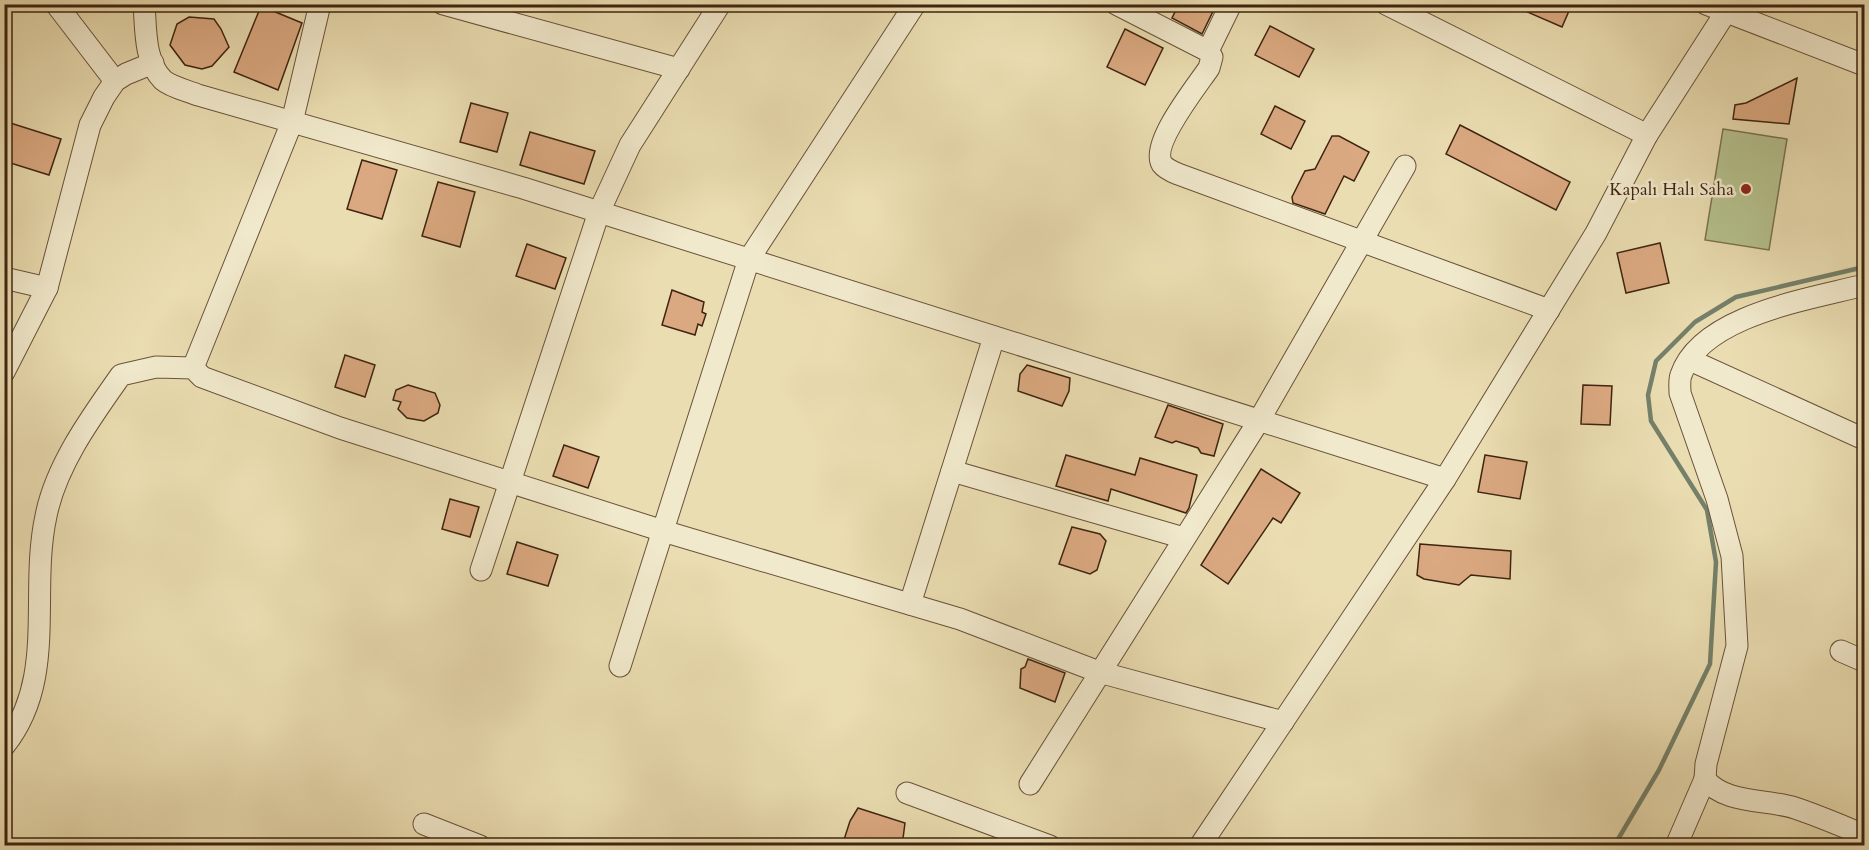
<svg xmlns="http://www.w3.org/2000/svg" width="1869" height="850" font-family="Cardo,serif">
<rect width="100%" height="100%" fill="#eaddb1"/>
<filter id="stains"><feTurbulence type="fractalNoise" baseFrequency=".00333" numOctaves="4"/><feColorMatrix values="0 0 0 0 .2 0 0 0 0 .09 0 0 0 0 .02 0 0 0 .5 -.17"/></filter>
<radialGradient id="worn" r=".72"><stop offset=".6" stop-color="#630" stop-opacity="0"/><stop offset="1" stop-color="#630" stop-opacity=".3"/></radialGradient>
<polygon fill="#b5c18d" stroke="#7a724f" stroke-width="1.5" points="1723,129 1787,139 1769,250 1705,240"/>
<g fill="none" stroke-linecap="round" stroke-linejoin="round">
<polyline stroke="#75806a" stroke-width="4.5" points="1614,846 1659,770 1710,664 1716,562 1707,510 1651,421 1648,395 1656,361 1695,322 1736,297 1864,267"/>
</g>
<g fill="#dba981" stroke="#3f2411" stroke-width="1.5">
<polygon points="1179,4 1216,4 1216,5 1202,34 1172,18"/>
<polygon points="1509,4 1572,4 1562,27"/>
<polygon points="261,6 302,23 278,90 234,72"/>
<polygon points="189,17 214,19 221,29 229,47 212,66 202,69 185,65 170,45 177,24"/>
<polygon points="1270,26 1314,49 1299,77 1255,55"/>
<polygon points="1125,29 1163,48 1145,85 1107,67"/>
<polygon points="1797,78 1789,124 1733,119 1735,105 1746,103"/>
<polygon points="471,103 508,113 497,152 460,142"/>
<polygon points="1275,106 1305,121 1291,149 1261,134"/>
<polygon points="4,121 61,139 49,175 4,161"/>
<polygon points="1460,125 1570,182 1556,210 1446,154"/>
<polygon points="530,132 595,151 584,184 520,165"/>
<polygon points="1332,136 1339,136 1369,152 1354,181 1344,176 1325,214 1293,203 1292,197 1305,171 1315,169"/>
<polygon points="362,160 397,170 382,219 347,209"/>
<polygon points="438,182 475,192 460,247 422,236"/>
<polygon points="1660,243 1669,283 1626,293 1617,253"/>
<polygon points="527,244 566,258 555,289 516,276"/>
<polygon points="672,290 704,302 702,312 706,314 702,326 698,324 695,335 662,325"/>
<polygon points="345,355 375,365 365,397 335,387"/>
<polygon points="1027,365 1070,378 1069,391 1062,406 1018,391 1020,374"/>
<polygon points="408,385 435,393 440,405 438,413 424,421 407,418 398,409 401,402 393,400 396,390"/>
<polygon points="1583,385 1612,386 1610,425 1581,424"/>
<polygon points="1168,405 1223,424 1214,456 1201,453 1198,448 1176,441 1172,443 1155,437"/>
<polygon points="564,445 599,457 588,488 553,476"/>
<polygon points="1066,455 1135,475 1140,458 1197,475 1189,508 1186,513 1111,489 1108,501 1056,486"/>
<polygon points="1485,455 1527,462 1520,499 1478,492"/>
<polygon points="1261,469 1300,493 1281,523 1273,518 1228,584 1201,565"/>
<polygon points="450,499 479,507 470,537 442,529"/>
<polygon points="1072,527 1100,534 1106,541 1097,570 1090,574 1059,564"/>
<polygon points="517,542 558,555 548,586 507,574"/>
<polygon points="1420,544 1511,551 1510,579 1471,575 1459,585 1424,579 1417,575"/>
<polygon points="1028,659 1065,673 1055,702 1020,688 1021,669 1025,667"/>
<polygon points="858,808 905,823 902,846 842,846 850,821"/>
</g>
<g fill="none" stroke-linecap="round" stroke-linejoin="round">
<defs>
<g id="minor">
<polyline points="56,4 115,81"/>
<path d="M 144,4 C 146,29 144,61 163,80 C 171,87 188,91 198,95 L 523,188 L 1445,479"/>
<polyline points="443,4 679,69"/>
<path d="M 1116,4 L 1208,51 L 1212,57 L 1209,68 C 1197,86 1150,144 1162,164 C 1165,168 1173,172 1178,174 L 1549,310"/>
<polyline points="1386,4 1647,135"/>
<polyline points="1706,4 1864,65"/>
<polyline points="1208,51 1231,4"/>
<polyline points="4,278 47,288"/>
<path d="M 1864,285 C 1811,299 1701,315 1681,375 C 1679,380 1680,388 1680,393 L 1717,499 L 1732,556 L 1737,646 L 1706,764 L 1705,779 C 1724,804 1767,799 1795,808 C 1819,816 1842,826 1864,835"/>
<polyline points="1690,360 1864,439"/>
<polyline points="193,368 292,122 320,4"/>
<polyline points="4,372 47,288 90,125 104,97 115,81 126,74 153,63"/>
<polyline points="952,471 1184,538"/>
<polyline points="481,570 599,212 630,145 720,4"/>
<polyline points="910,604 994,337"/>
<polyline points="1841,651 1864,661"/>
<polyline points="620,666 749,259 915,4"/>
<path d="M 4,746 C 58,679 29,594 46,516 C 56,465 92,416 121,375 L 156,367 L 193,368 L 202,377 L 340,428 L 663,531 L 960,619 L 1099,672 L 1283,722"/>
<polyline points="1030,784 1258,422 1405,166"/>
<polyline points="907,793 1050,846"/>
<polyline points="424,824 480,846"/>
<polyline points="1200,846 1445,479 1596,233 1647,135 1731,4"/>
<polyline points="1676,846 1705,779"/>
</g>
</defs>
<use href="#minor" stroke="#6a5239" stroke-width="23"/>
<use href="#minor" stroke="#f1e9cc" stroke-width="21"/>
</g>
<circle fill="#8f2418" stroke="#f1e9cc" stroke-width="2" cx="1746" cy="189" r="6"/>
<g text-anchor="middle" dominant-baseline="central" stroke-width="5" stroke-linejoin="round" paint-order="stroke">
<g font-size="18" fill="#3f2411" stroke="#f1e9cc" text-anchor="end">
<text x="1734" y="189">Kapalı Halı Saha</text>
</g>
</g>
<rect width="1869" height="850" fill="none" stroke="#eaddb1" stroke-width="24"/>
<rect x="6" y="6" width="1857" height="838" fill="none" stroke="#3f2411" stroke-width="3"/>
<rect x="12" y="12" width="1845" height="826" fill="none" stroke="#3f2411" stroke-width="1.5"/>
<rect width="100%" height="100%" filter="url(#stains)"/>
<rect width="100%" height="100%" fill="url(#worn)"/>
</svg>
